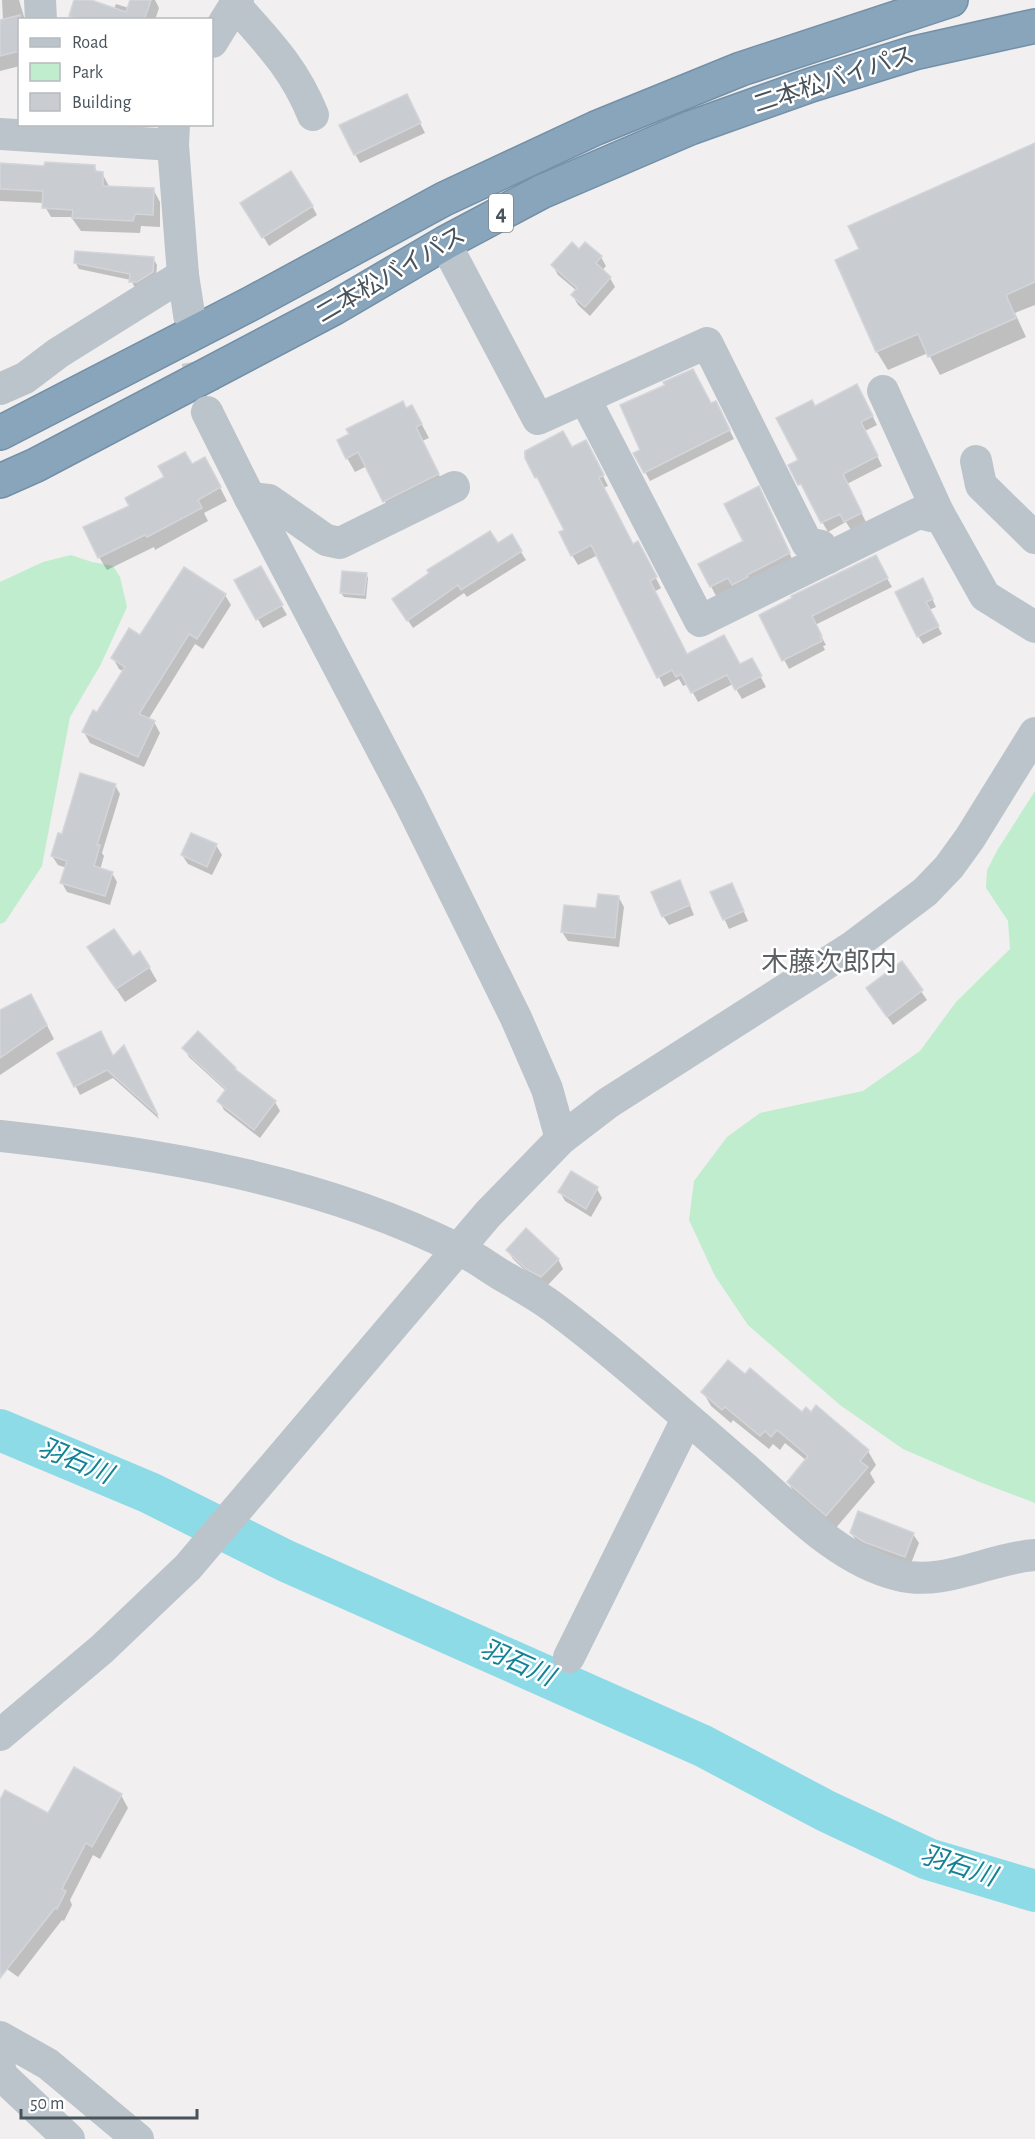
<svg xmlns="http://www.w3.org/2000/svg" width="1035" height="2139" font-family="'Alegreya Sans','Noto Sans JP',sans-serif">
<rect width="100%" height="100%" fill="#f1efef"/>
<g fill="#bfedce">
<polygon points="71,555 92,562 113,566 120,577 127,607 101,664 70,717 42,866 5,922 0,924 0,582 43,562"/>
<polygon points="1035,791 1035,1503 977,1481 903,1449 840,1405 748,1325 715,1276 689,1220 694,1181 727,1137 760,1113 863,1091 920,1051 956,1002 1010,949 1008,921 986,888 987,870 998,849"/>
</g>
<g fill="#0003">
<polygon points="2,0 19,0 25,20 20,20 20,66 0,71 0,21 3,21"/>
<polygon points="76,0 86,0 114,9 116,4 129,8 132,0 155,0 159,8 155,20 73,20 71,16"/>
<polygon points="411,105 425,133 360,163 355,154"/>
<polygon points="119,124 159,124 159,127 121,127"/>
<polygon points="1035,148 1035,305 1015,313 1026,337 940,375 928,353 888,370 877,352 837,261 861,250"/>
<polygon points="0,165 46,167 94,166 98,173 102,173 110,188 153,189 160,202 160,227 141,226 140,233 81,231 71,217 51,217 43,203 0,201"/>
<polygon points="312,206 317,215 269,246 248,212"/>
<polygon points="579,251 601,257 606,266 602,271 610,278 615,287 590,316 578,305 573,296 577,291 558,275 553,266"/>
<polygon points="153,258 157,265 156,279 135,288 131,280 79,269 75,262"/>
<polygon points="862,395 877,425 865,431 882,466 847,484 866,522 851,530 846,522 828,532 790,466 800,461 815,407"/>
<polygon points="710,405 720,411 734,439 650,481 645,472 642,451"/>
<polygon points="406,410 420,421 429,438 422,441 446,489 392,515 367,466 355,472 347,458"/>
<polygon points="563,433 572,449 591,452 608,486 603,488 633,546 643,553 661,588 654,592 687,656 740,666 752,660 766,687 742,699 733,684 698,702 688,684 683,686 679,679 664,687 598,555 578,565 572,555 566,530 544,486 542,487 524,453"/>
<polygon points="192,466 212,472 227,501 204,513 208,521 155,550 154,547 107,570 99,557 131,506"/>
<polygon points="763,497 794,563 738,594 734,587 716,596 700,565 745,541"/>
<polygon points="511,536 526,560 467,597 464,593 413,628 399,607 431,574 497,545"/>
<polygon points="875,557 892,587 815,625 826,645 823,646 825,650 789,669 761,616"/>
<polygon points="260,568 287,615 263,628 236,581"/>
<polygon points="366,574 368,578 366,599 344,597 341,593"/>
<polygon points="927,587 936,607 929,610 942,634 923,644 918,636"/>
<polygon points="225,595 231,605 203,649 195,644 148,720 154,722 160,733 144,767 90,743 84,732 98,714 124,672 119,669 113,658 140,637"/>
<polygon points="115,785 120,794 102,853 104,856 100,870 112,873 117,882 110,905 67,892 62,883 67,868 58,865 52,856 63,836"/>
<polygon points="216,845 222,855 212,875 188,864 182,855"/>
<polygon points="684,891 694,915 669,925 663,916"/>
<polygon points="712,893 736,894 748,921 729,929"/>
<polygon points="619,898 624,907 619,947 568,941 562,932"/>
<polygon points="89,948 132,958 149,967 157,981 125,1002"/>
<polygon points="902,964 927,1000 893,1025 873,997"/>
<polygon points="38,1008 54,1039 0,1075 0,1012"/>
<polygon points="184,1048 235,1069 238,1073 275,1102 280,1111 260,1138 224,1110 219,1101 226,1091 189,1057"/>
<polygon points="59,1053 113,1058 129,1055 159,1119 113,1078 80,1095"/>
<polygon points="597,1189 602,1198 591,1217 565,1201 560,1192"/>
<polygon points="508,1250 558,1259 563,1269 547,1286 533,1278 513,1259"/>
<polygon points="703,1392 802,1414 811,1414 816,1407 868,1451 876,1465 870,1473 875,1482 835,1529 796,1496 788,1482 807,1461 785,1443 780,1450 773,1444 769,1449 733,1420 731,1423 711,1406"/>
<polygon points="851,1533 913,1534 919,1543 910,1566 857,1542"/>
<polygon points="121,1795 128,1808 100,1859 93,1855 70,1900 72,1905 64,1921 62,1920 18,1977 0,1964 0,1803 49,1815"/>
</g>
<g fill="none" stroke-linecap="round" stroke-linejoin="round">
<polyline stroke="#8edbe8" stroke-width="42" points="0,1430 150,1493 286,1561 703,1746 826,1811 928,1859 1035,1891"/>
</g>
<g fill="#c9ccd1" stroke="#d3d5da" stroke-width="1.5">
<polygon points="74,0 91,0 126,12 130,0 151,0 144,20 80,20 69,16"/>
<polygon points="20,15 20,51 0,56 0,20"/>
<polygon points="407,94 421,123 354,155 339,125"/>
<polygon points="1035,143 1035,282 1006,295 1016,318 928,357 918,334 876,352 835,260 859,249 848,226"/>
<polygon points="45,162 95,165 95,171 103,172 103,186 154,188 153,215 135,214 133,221 72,218 73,210 42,208 43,191 0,189 0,163 44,166"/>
<polygon points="291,171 313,206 262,238 240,203"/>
<polygon points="572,242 579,249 585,242 602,256 596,263 611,277 585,307 571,295 577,288 551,265"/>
<polygon points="75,251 154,257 153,272 137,282 129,282 130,274 74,263"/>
<polygon points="693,369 711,403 716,401 730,430 644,473 633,453 640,450 620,405 665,385 663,382"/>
<polygon points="857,384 873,416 861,422 878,456 843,474 862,513 844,522 840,514 821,523 801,484 798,485 788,465 798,460 776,418 812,400 815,406"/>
<polygon points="403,401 406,408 412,405 422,424 416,427 439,474 383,502 358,452 346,459 337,440 349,434 346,429"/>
<polygon points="563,431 572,447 586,440 604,475 599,478 633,544 638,541 657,577 650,581 687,654 724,635 740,664 752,658 762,676 735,690 727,675 691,693 681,674 676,677 672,670 657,678 591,545 571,556 559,532 564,530 537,477 535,478 525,458 525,451"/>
<polygon points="185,452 192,464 205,457 221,487 198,500 202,508 147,537 145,535 98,558 83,527 129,506 125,498 164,477 158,466"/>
<polygon points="759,486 790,553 747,575 748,577 732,585 728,578 710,587 698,564 743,541 724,504"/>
<polygon points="490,531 498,543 512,534 522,551 461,590 458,585 407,621 392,599 429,573 427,570"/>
<polygon points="876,555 888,578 812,616 822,636 820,637 822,641 782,661 759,615 792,598 791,596"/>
<polygon points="261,566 283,605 256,620 234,580"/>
<polygon points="184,567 226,594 197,639 189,634 139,714 155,721 138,757 82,732 93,710 97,712 125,667 111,658 129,628 140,635"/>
<polygon points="342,571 367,573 364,595 340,593"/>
<polygon points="923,578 933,599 926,602 939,626 917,637 895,592"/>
<polygon points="80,773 116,784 97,845 100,845 94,866 113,872 105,896 60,883 67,861 51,856 58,833 62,834"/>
<polygon points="191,833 217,844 207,867 181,855"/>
<polygon points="680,880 690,905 662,917 651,892"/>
<polygon points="732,883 744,911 723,920 710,892"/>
<polygon points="598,894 619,896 615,938 561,932 564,905 596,908"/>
<polygon points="114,929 133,956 140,951 150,967 116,989 87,947"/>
<polygon points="902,961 923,990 887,1017 866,988"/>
<polygon points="31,994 47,1025 0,1058 0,1010"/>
<polygon points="101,1031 113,1056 124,1045 158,1115 107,1070 74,1087 57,1053"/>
<polygon points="198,1031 236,1068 235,1069 276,1101 254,1130 217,1101 226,1089 182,1048"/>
<polygon points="571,1171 598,1187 586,1209 558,1192"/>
<polygon points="526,1228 559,1259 541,1277 526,1269 506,1250"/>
<polygon points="728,1360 745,1374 750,1368 802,1412 806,1407 811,1412 816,1405 869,1450 860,1461 868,1467 826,1516 787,1482 808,1456 777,1430 771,1437 765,1431 760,1436 725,1407 722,1410 701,1392"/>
<polygon points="858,1511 914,1533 905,1557 864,1542 850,1533"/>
<polygon points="74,1767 122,1794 92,1847 86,1843 62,1889 66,1891 57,1909 55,1908 0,1978 0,1800 5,1790 48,1813"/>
</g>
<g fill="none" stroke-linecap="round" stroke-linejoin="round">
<polyline stroke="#c7c8ca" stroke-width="32" stroke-dasharray="32 16" stroke-linecap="butt" points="189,314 207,412"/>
<defs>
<g id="highway">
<polyline points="0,433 252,303 444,199 596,128 741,69 951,0"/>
<polyline points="0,481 36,465 334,308 445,243 541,192 690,128 811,85 914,53 1035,26"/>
</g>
</defs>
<use href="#highway" stroke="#7490a7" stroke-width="36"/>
<g stroke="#bbc4cb" stroke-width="32">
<polyline points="40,0 41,20"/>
<path d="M 235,5 C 268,42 294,68 313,115"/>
<polyline points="212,42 238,0"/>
<polyline points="174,124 173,145 183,275 189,314"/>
<polyline points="0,134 173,145"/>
<polyline points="445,243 538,419 707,343 807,543 821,546 828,558"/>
<polyline points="0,389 25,378 58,353 183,275"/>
<polyline points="883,391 938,512 985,596 1035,627"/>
<polyline points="585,399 700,621 919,513 931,516 938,512"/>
<polyline points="207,412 250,498 410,803 516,1018 547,1089 561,1139"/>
<polyline points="976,461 981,485 1035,538"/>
<polyline points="250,498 269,500 326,540 340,543 454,487"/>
<path d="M 0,1136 C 156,1153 316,1178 458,1249 C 474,1256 488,1267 503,1276 C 520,1286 537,1295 553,1307 C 620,1357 682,1414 746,1469 C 789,1507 839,1561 898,1575 C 944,1587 989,1558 1035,1555"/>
<polyline points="569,1657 687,1419"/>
<polyline points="0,1735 102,1649 188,1567 488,1214 561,1139 608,1103 852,947 925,892 949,867 970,838 1035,733"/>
<polyline points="0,2037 48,2064 138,2139"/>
<polyline points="0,2068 2,2076 69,2139"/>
</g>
<use href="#highway" stroke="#88a5bc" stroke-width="33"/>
</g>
<g text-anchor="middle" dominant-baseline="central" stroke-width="5" stroke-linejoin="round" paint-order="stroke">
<rect fill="#fff" stroke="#7f878c" stroke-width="1.5" x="489" y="194" width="24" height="38" rx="4.5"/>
<g font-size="22" font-weight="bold" fill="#48535b">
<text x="501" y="213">4</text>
</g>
<g font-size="24" fill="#48535b" stroke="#fff">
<text transform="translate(834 80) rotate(-18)">二本松バイパス</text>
<text transform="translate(391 275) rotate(-30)">二本松バイパス</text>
</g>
<g font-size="26" font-style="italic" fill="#128295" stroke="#fff">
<text transform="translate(75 1461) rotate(23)">羽石川</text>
<text transform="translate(517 1663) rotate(24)">羽石川</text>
<text transform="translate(958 1866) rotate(18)">羽石川</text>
</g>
<g font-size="27" fill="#5c6063" stroke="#fff">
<text x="829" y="962">木藤次郎内</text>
</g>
</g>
<rect x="18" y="18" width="195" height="108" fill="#ffffff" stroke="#b6babd" stroke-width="1.5"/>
<rect x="30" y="38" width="30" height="9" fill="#bbc4cb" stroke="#b6babd" stroke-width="1.5"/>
<text x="72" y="48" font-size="18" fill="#48535b">Road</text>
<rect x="30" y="63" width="30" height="18" fill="#bfedce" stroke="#b6babd" stroke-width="1.5"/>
<text x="72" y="78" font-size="18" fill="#48535b">Park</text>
<rect x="30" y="93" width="30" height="18" fill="#c9ccd1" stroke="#b6babd" stroke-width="1.5"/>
<text x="72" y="108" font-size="18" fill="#48535b">Building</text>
<path d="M21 2109v9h176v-9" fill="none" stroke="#48535b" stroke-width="3"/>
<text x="30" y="2109" font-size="18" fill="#48535b" stroke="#ffffff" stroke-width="4.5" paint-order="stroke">50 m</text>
</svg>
